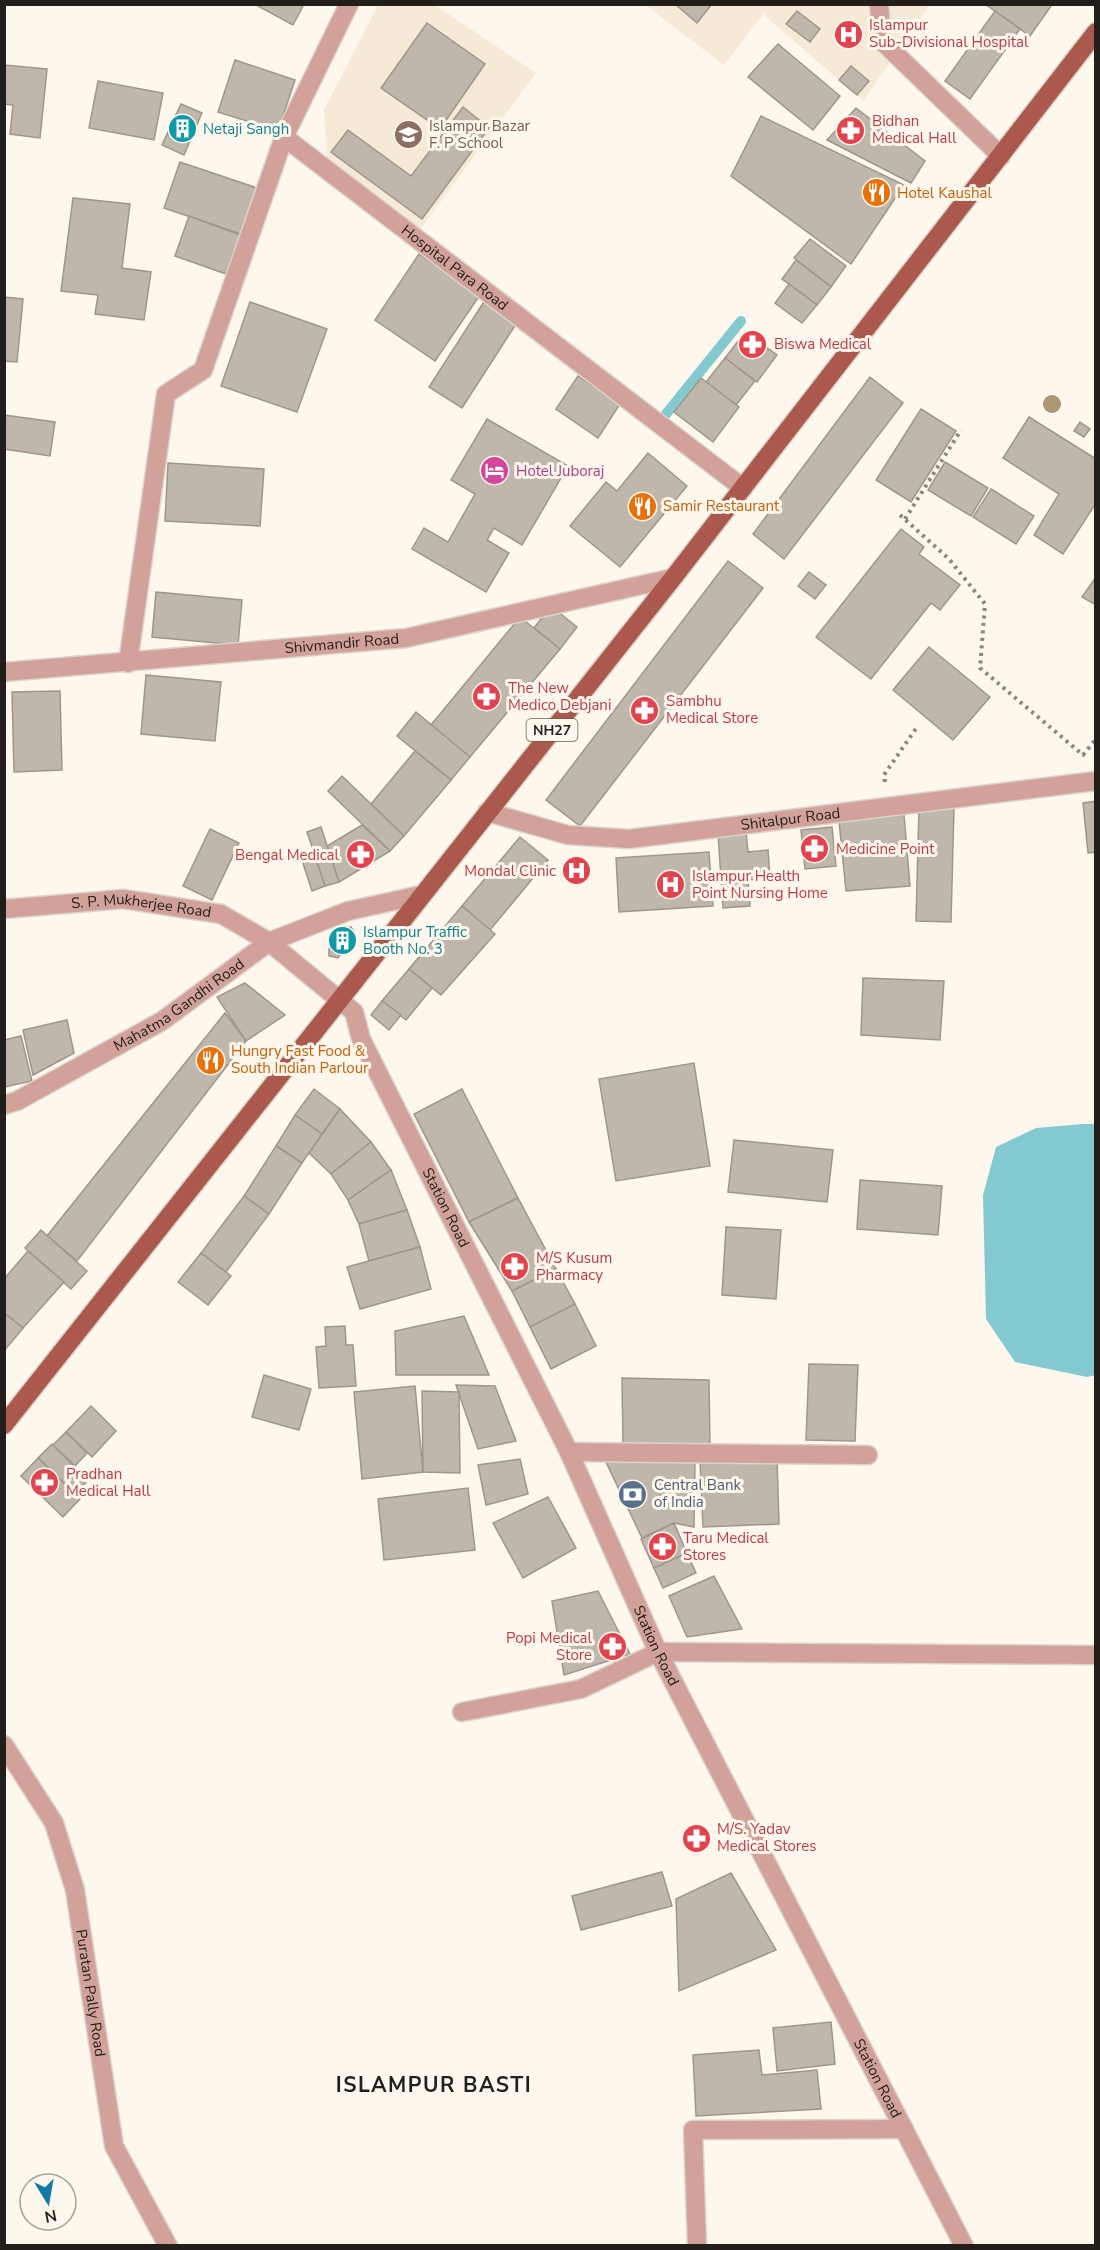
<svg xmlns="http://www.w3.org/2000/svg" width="1100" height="2250" font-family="'Nunito Sans',sans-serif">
<rect width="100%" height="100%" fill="#fef7ed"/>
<g fill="#f6e9d6">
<polygon points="378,5 435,5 536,73 419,231 327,159 324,110"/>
<polygon points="645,5 930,5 863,101 763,14 724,65"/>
</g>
<polygon fill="#85c9d0" points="1083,1124 1096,1124 1096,1375 1087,1377 1015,1362 986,1319 983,1195 996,1147 1036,1128"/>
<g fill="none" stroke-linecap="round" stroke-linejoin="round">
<polyline stroke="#85c9d0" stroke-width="10" points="666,414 741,321"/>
</g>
<g fill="#c0b7ac" stroke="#9f968b" stroke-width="1.5">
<polygon points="254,4 304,4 293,25"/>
<polygon points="675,4 712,4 697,23"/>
<polygon points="985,4 1049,4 1051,6 1030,36"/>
<polygon points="797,11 820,29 810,42 786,24"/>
<polygon points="995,11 1020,29 970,99 945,81"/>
<polygon points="427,23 485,64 440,129 381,88"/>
<polygon points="778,44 840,96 813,130 748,77"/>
<polygon points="235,60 295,80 278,131 218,112"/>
<polygon points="4,65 47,69 40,138 10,134 13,105 4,104"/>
<polygon points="851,66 869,81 857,95 839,80"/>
<polygon points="98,81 163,93 154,140 89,128"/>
<polygon points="181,104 202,113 184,155 162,145"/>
<polygon points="463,107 489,128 422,219 331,152 348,130 411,176"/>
<polygon points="856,108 925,161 911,183 827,140"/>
<polygon points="761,116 904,185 851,264 731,176"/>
<polygon points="180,162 260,189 244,235 164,208"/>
<polygon points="73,198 130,204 122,268 151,272 144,320 95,314 98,295 61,291"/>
<polygon points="189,216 240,235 226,274 175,256"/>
<polygon points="810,239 846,266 831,287 794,258"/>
<polygon points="419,254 480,295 435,361 375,320"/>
<polygon points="796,260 831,287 817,305 782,279"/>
<polygon points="789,284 817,305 802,323 775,303"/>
<polygon points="4,297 23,299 17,362 4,361"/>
<polygon points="485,300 518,321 462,408 429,387"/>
<polygon points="250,302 327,329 297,412 221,386"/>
<polygon points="745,332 777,355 757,382 725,358"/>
<polygon points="725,358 755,381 736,405 706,382"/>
<polygon points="578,376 620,404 598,438 556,409"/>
<polygon points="870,377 903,403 784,559 753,534"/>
<polygon points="701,378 739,407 713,442 674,412"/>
<polygon points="921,409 956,431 911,502 876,480"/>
<polygon points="4,415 55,422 50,456 4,449"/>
<polygon points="1029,417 1096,459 1096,503 1063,554 1034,535 1059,494 1003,458"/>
<polygon points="487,419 568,466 522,545 494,528 487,540 509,553 486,592 412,549 424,528 448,542 475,494 451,480"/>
<polygon points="1080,422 1090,429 1084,437 1074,431"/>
<polygon points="648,453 687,486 620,567 570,526 606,482 617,491"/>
<polygon points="945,462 988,488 971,516 928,490"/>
<polygon points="168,463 264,469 260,526 165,521"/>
<polygon points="991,489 1034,516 1016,544 973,517"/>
<polygon points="901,529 924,547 919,554 960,585 940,610 931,603 871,679 816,637"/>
<polygon points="728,561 763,588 580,826 546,800"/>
<polygon points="809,572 826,585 815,599 798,586"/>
<polygon points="1096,577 1096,605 1082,597"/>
<polygon points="156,592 242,600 238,645 152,637"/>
<polygon points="551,606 577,627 560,649 534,628"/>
<polygon points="520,617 560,649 470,757 431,725"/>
<polygon points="929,647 990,697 953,740 893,690"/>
<polygon points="146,675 221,682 215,741 141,734"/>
<polygon points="60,691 62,770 14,772 12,692"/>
<polygon points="416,712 470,757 451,780 397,736"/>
<polygon points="415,751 451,780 404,836 371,804"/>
<polygon points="342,776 404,836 390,851 328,791"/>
<polygon points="1096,801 1096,852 1088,853 1083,803"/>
<polygon points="919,807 954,807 951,922 916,921"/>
<polygon points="904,815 910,886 846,891 839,821"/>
<polygon points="362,825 390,851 339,882 327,846"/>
<polygon points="321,827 339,882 325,886 307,832"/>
<polygon points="832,827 836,866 805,869 801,830"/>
<polygon points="210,829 239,843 212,900 183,886"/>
<polygon points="746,832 748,852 768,850 770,878 748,880 750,906 723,908 718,833"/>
<polygon points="520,837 548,860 490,930 462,906"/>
<polygon points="313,851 325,886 312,891 300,854"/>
<polygon points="709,852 713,906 619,912 616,858"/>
<polygon points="462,906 495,934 441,995 409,969"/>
<polygon points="351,927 355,934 338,958 329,956 329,949 344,928"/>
<polygon points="409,969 432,988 406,1020 382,1001"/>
<polygon points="863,978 944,981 940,1040 861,1035"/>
<polygon points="245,983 285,1015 246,1041 217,997"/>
<polygon points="382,1001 401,1015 389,1030 371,1015"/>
<polygon points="225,1013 246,1041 77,1261 47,1236"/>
<polygon points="67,1020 74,1053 33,1075 23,1030"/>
<polygon points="21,1036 32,1081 4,1087 4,1040"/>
<polygon points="694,1063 710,1166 616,1181 599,1079"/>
<polygon points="314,1089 340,1109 322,1134 295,1115"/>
<polygon points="462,1089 518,1198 469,1222 414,1114"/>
<polygon points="340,1109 371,1142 331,1174 309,1153"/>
<polygon points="295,1115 322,1134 302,1163 276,1146"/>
<polygon points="734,1140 833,1150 827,1202 728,1192"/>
<polygon points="371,1142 391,1170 348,1200 331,1174"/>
<polygon points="276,1146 302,1163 269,1214 244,1196"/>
<polygon points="391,1170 407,1210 359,1224 348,1200"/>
<polygon points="860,1180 942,1186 938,1235 857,1229"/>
<polygon points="244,1196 269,1214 226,1272 201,1253"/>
<polygon points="518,1198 556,1269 512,1291 469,1222"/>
<polygon points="407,1210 420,1247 369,1261 359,1224"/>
<polygon points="726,1227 781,1230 776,1299 722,1295"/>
<polygon points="41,1230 87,1271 71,1289 25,1248"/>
<polygon points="420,1247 431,1289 360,1309 347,1267"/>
<polygon points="28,1251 64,1282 23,1328 4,1313 4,1279"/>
<polygon points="201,1253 231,1276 208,1305 178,1282"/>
<polygon points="556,1269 575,1304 530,1327 512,1291"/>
<polygon points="575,1304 596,1346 551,1369 530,1327"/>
<polygon points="4,1313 23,1328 4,1351"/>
<polygon points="464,1316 489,1375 396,1375 395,1331"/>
<polygon points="345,1326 346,1345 353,1345 356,1386 319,1388 316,1347 326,1346 325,1327"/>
<polygon points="809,1364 858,1365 855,1441 806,1440"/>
<polygon points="264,1375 311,1389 299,1430 252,1417"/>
<polygon points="622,1378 709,1380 710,1446 623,1444"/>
<polygon points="456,1385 495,1386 516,1441 478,1449"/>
<polygon points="415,1386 423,1472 362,1479 354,1392"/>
<polygon points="422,1391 459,1392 460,1473 423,1472"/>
<polygon points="91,1406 116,1431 92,1457 66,1432"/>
<polygon points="66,1432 87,1453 75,1466 53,1445"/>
<polygon points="52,1444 88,1480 75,1494 38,1458"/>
<polygon points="656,1455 695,1459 694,1527 674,1523 642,1538 606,1462"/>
<polygon points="777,1456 779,1524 703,1527 700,1460"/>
<polygon points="38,1458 80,1499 63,1517 21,1476"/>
<polygon points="520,1459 528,1494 486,1505 478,1465"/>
<polygon points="468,1488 475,1550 384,1560 378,1499"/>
<polygon points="548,1497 576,1548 523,1578 493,1523"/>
<polygon points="674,1523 687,1553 654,1568 641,1539"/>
<polygon points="687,1553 696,1573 663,1588 654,1568"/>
<polygon points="714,1576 742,1629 687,1637 669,1596"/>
<polygon points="598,1591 630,1654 564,1675 552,1601"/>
<polygon points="662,1872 672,1906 581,1930 572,1896"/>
<polygon points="731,1873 776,1950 679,1991 676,1899"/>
<polygon points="831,2022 835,2064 777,2071 773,2028"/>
<polygon points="759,2050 762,2075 817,2070 821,2109 696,2116 693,2055"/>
</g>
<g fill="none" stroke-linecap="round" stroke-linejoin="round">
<defs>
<g id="minor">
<path id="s1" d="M 349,4 L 284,137 L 743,488"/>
<polyline points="879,4 882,41 1001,156"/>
<polyline points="128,663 166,394 203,370 284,137"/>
<path id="s2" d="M 4,672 L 406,638 L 673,578"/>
<path id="s3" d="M 487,812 L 568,835 L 629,839 L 1096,781"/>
<path id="s4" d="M 4,909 L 123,899 L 221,914 L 269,942 L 348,911 L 421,895"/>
<path id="s5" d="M 4,1105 L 17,1101 L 162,1021 L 269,942 L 354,1012 L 361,1039 L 569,1452 L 658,1652 L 964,2246"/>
<polyline points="569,1452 868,1455"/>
<polyline points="462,1712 581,1689 658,1652 1096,1655"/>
<path id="s6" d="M 4,1745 L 54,1823 L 75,1890 L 114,2146 L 168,2246"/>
<polyline points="697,2246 693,2130 904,2129"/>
</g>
<polyline id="major" points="4,1425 673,578 1096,32"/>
</defs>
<use href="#minor" stroke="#dbd4cb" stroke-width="21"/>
<use href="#major" stroke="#dbd4cb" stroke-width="21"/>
<g stroke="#8b867f" stroke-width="4" stroke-dasharray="3 4.5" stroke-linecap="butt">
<polyline points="900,515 949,559 985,604 980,668 1083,755 1096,739"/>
<polyline points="905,519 961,430"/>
<polyline points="885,782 884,775 917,727"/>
</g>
<use href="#minor" stroke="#d2a29a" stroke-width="18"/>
<use href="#major" stroke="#ab594c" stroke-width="18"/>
</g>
<circle fill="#ac9776" cx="1052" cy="404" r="9"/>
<defs>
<symbol id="hospital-disc" viewBox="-11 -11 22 22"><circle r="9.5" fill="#e0444e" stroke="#fef7ed"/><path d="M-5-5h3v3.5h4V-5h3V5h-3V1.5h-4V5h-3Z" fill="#fff"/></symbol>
<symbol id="building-disc" viewBox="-11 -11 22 22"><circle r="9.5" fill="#0f9aa8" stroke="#fef7ed"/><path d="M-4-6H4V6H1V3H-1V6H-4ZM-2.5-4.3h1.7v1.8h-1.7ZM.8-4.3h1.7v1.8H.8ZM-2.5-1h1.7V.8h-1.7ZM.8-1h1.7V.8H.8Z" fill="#fff"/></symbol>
<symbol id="pharmacy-disc" viewBox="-11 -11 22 22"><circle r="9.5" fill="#e0444e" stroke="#fef7ed"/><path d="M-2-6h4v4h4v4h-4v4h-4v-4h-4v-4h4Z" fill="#fff"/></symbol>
<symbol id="school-disc" viewBox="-11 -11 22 22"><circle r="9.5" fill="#8d6e63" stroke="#fef7ed"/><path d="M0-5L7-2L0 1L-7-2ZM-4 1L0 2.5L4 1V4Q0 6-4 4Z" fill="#fff"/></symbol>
<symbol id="restaurant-disc" viewBox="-11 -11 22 22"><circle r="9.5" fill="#e8710a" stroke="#fef7ed"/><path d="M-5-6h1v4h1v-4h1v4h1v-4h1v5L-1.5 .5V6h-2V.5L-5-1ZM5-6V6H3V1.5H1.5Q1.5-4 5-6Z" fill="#fff"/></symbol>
<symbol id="hotel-disc" viewBox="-11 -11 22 22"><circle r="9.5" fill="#d1479c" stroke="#fef7ed"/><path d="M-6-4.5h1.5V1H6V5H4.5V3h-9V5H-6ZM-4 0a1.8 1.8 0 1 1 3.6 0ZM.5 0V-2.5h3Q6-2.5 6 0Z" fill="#fff"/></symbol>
<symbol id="bank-disc" viewBox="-11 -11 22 22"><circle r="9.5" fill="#5c6f8a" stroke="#fef7ed"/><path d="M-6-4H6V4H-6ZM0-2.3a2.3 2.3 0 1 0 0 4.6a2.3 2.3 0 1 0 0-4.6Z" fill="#fff"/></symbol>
</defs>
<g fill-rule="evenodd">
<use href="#hospital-disc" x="832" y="18" width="33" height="33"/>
<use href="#building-disc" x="166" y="112" width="33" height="33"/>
<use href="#pharmacy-disc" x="834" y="114" width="33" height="33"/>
<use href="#school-disc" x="392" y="118" width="33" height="33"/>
<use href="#restaurant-disc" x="860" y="176" width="33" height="33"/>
<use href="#pharmacy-disc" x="736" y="328" width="33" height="33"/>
<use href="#hotel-disc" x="478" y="454" width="33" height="33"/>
<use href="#restaurant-disc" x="626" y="490" width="33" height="33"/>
<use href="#pharmacy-disc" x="470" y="680" width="33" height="33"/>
<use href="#pharmacy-disc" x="628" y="694" width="33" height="33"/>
<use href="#pharmacy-disc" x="798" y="832" width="33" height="33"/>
<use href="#pharmacy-disc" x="344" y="838" width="33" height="33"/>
<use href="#hospital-disc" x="560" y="854" width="33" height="33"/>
<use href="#hospital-disc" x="654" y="868" width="33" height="33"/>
<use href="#building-disc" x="326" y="924" width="33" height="33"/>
<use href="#restaurant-disc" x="194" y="1044" width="33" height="33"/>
<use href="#pharmacy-disc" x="498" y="1250" width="33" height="33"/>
<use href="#pharmacy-disc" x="28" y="1466" width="33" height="33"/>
<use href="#bank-disc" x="616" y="1478" width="33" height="33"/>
<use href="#pharmacy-disc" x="646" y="1530" width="33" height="33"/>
<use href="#pharmacy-disc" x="596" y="1630" width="33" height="33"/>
<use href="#pharmacy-disc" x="680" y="1822" width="33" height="33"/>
</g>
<g text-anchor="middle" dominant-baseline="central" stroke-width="6" stroke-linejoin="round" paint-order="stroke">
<rect fill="#fef7ed" stroke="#646059" stroke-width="1.5" x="526.5" y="719" width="51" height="22" rx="4.5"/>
<g font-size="14" font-weight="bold" fill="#221f1a">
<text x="552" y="730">NH27</text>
</g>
<g font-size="15" fill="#be3a42" stroke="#fef7ed" text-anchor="start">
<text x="869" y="25">Islampur<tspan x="869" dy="17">Sub-Divisional Hospital</tspan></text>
<text x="872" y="121">Bidhan<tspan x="872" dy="17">Medical Hall</tspan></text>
<text x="774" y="344">Biswa Medical</text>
<text x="508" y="688">The New<tspan x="508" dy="17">Medico Debjani</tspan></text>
<text x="666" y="701">Sambhu<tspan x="666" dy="17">Medical Store</tspan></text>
<text x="836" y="849">Medicine Point</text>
<text x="339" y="855" text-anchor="end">Bengal Medical</text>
<text x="556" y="871" text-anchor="end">Mondal Clinic</text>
<text x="692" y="876">Islampur Health<tspan x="692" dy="17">Point Nursing Home</tspan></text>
<text x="536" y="1258">M/S Kusum<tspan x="536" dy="17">Pharmacy</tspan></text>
<text x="66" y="1474">Pradhan<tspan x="66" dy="17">Medical Hall</tspan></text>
<text x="683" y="1538">Taru Medical<tspan x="683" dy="17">Stores</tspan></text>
<text x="592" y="1638" text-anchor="end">Popi Medical<tspan x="592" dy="17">Store</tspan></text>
<text x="717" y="1829">M/S. Yadav<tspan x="717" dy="17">Medical Stores</tspan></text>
</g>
<g font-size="15" fill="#785e54" stroke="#fef7ed" text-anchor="start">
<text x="429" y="126">Islampur Bazar<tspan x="429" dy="17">F. P School</tspan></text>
</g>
<g font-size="15" fill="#0d838f" stroke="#fef7ed" text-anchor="start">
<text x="203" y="129">Netaji Sangh</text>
<text x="363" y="932">Islampur Traffic<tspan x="363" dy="17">Booth No. 3</tspan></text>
</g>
<g font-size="15" fill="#c56008" stroke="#fef7ed" text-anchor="start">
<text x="897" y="193">Hotel Kaushal</text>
<text x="663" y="506">Samir Restaurant</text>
<text x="231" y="1051">Hungry Fast Food &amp;<tspan x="231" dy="17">South Indian Parlour</tspan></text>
</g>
<g font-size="15" fill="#221f1a" stroke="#fef7ed">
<text stroke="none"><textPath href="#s1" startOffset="363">Hospital Para Road</textPath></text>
<text stroke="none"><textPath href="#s2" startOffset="339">Shivmandir Road</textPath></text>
<text stroke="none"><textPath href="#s3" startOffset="308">Shitalpur Road</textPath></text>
<text stroke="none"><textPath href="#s4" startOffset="138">S. P. Mukherjee Road</textPath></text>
<text stroke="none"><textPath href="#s5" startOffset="202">Mahatma Gandhi Road</textPath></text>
<text stroke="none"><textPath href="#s5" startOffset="639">Station Road</textPath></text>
<text stroke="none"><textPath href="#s5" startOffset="1125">Station Road</textPath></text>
<text stroke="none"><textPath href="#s6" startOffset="267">Puratan Pally Road</textPath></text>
<text stroke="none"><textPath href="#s5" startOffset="1611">Station Road</textPath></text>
</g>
<g font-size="15" fill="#b23c85" stroke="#fef7ed" text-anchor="start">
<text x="516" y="471">Hotel Juboraj</text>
</g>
<g font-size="15" fill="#4e5e75" stroke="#fef7ed" text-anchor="start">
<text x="654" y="1485">Central Bank<tspan x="654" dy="17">of India</tspan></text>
</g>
<g font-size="21" font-weight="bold" letter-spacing="1.5" fill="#221f1a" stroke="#fef7ed">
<text x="434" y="2085">ISLAMPUR BASTI</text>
</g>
</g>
<rect width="1100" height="2250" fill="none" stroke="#221f1a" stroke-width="12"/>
<g transform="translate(48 2202) rotate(169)"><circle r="28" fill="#fef7ed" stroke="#a6a199" stroke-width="1.5"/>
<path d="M0-4.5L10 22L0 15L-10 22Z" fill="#137aa5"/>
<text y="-9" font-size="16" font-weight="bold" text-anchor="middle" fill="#221f1a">N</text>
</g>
</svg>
